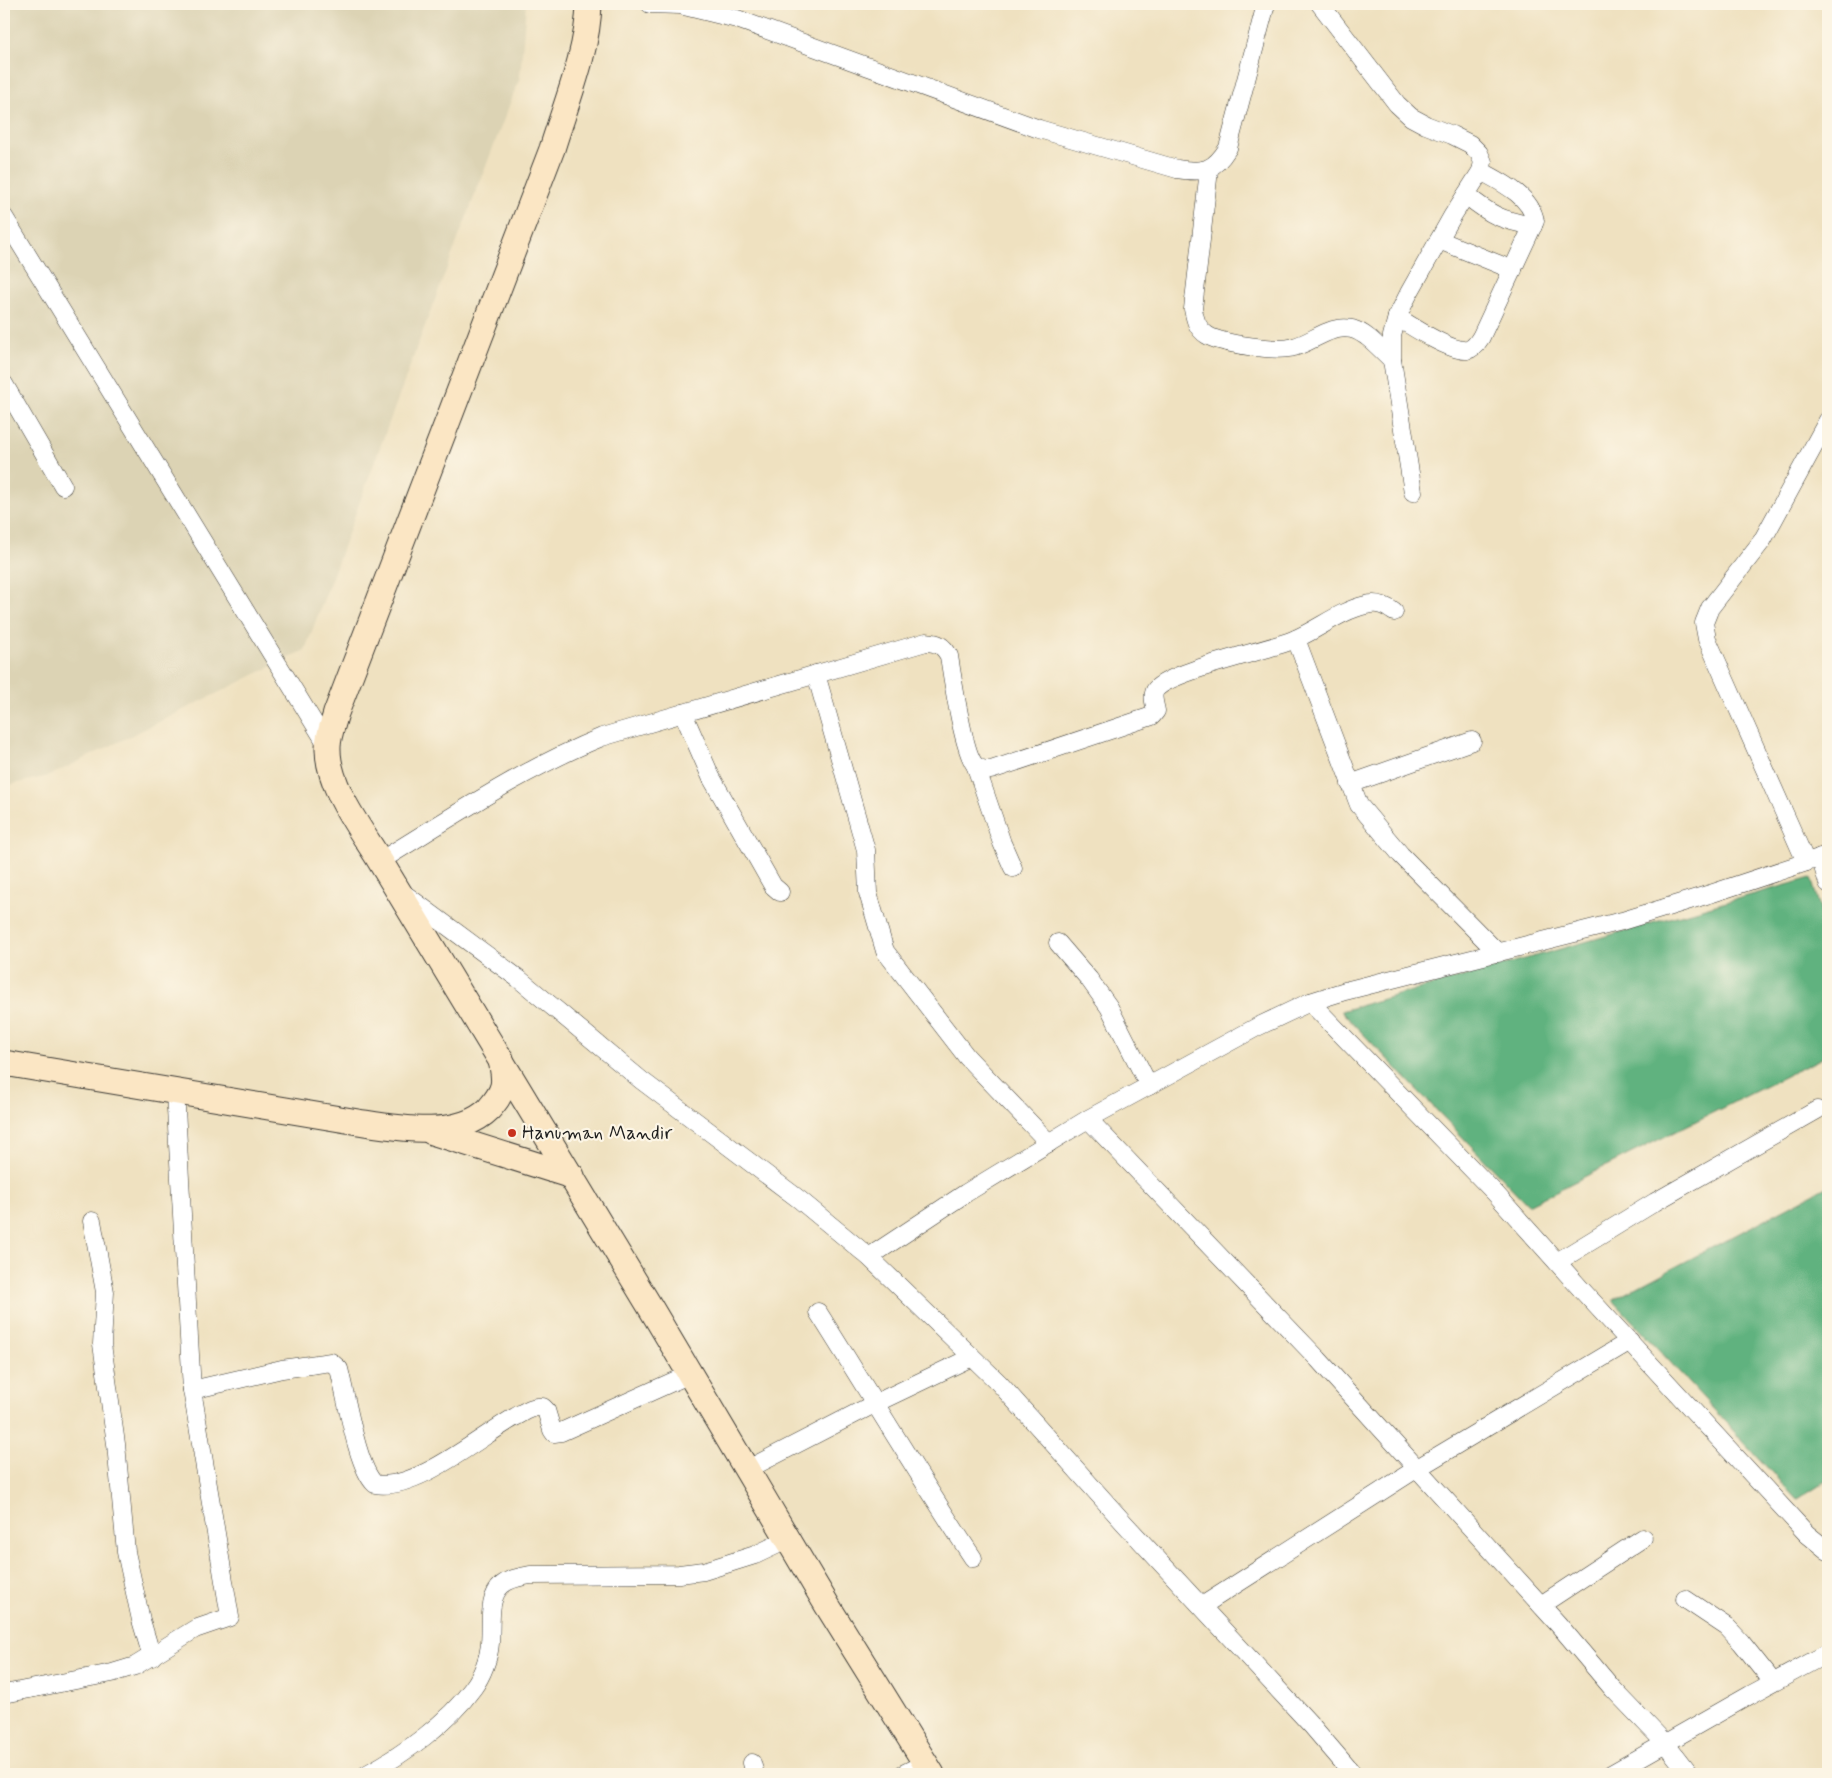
<svg xmlns="http://www.w3.org/2000/svg" width="1832" height="1778" font-family="Mynerve,sans-serif">
<rect width="100%" height="100%" fill="#fcf5e5"/>
<filter id="ink" filterUnits="userSpaceOnUse"><feTurbulence type="fractalNoise" baseFrequency=".02" numOctaves="2"/><feDisplacementMap in="SourceGraphic" scale="10" xChannelSelector="R" yChannelSelector="G"/><feConvolveMatrix kernelMatrix="1 2 1 2 8 2 1 2 1" color-interpolation-filters="sRGB"/></filter>
<filter id="wash" filterUnits="userSpaceOnUse"><feTurbulence type="fractalNoise" baseFrequency=".0096" numOctaves="4" result="noise"/><feDisplacementMap in="SourceGraphic" scale="20" xChannelSelector="R" yChannelSelector="G"/><feGaussianBlur stdDeviation="1.12" result="paint"/><feColorMatrix in="noise" values="0 0 0 0 0 0 0 0 0 0 0 0 0 0 0 0 0 1.4 0 .05"/><feComposite in="paint" operator="in"/></filter>
<g filter="url(#wash)">
<rect width="100%" height="100%" fill="#efe1c0"/>
<polygon fill="#dcd3b4" points="4,4 526,4 520,77 423,331 305,650 49,776 4,786"/>
<g fill="#61b27f" stroke="#3e674e">
<polygon points="1811,878 1828,935 1828,1055 1528,1205 1341,1011"/>
<polygon points="1828,1186 1828,1480 1797,1500 1613,1300"/>
</g>
</g>
<g filter="url(#ink)">
<g fill="none" stroke-linecap="round" stroke-linejoin="round">
<defs>
<g id="street">
<path d="M 650,4 L 680,5 L 737,19 L 1039,129 L 1177,169 C 1203,173 1213,172 1228,148 L 1266,4"/>
<polyline points="1320,4 1397,104 1411,117 1426,125 1452,135 1470,144 1479,153 1483,162 1481,171 1453,215 1409,293 1397,317 1392,336 1392,360 1413,492"/>
<path d="M 1209,170 L 1193,309 C 1195,319 1197,329 1207,335 C 1221,344 1278,352 1294,347 C 1313,342 1331,324 1352,329 C 1367,333 1380,349 1392,360"/>
<path d="M 1466,195 C 1492,216 1501,220 1533,226"/>
<polyline points="4,217 328,746"/>
<polyline points="1439,240 1513,270"/>
<path d="M 1397,317 C 1411,326 1451,352 1467,350 C 1473,349 1478,342 1481,337 L 1535,221 C 1531,196 1501,182 1481,171"/>
<polyline points="4,384 63,486"/>
<polyline points="1296,639 1359,805 1401,855 1498,953"/>
<polyline points="816,674 866,850 868,893 885,951 967,1057 1049,1143"/>
<polyline points="683,713 711,777 773,886 780,892"/>
<polyline points="976,767 1002,843 1013,868"/>
<polyline points="1350,784 1472,741"/>
<polyline points="1820,857 1828,883"/>
<path d="M 380,861 C 452,817 523,769 602,737 L 926,642 C 938,643 943,645 949,656 C 952,675 964,756 976,766 C 981,770 986,770 991,770 L 1152,716 L 1156,711 C 1155,705 1151,695 1156,689 C 1171,671 1266,651 1293,640 C 1318,630 1339,611 1366,605 C 1377,602 1385,605 1394,612"/>
<polyline points="1806,862 1707,639 1704,623 1710,608 1762,541 1828,420"/>
<polyline points="403,893 519,979 641,1080 800,1200 869,1257 999,1383 1125,1524 1312,1726 1353,1774"/>
<polyline points="1058,943 1089,979 1109,1007 1149,1086"/>
<polyline points="1310,1002 1495,1193 1580,1288 1807,1534 1828,1551"/>
<polyline points="1088,1119 1318,1359 1558,1624 1613,1689 1665,1743 1689,1774"/>
<polyline points="92,1221 105,1292 102,1344 116,1444 126,1552 141,1620 152,1657"/>
<polyline points="869,1257 966,1193 1088,1119 1257,1027 1310,1002 1345,991 1622,921 1713,893 1828,855"/>
<polyline points="1557,1262 1655,1202 1817,1110"/>
<path d="M 818,1312 C 870,1394 919,1477 973,1558"/>
<path d="M 192,1390 L 282,1369 L 331,1362 L 339,1369 C 346,1395 357,1468 375,1484 C 415,1492 479,1437 515,1417 C 523,1413 533,1405 543,1407 L 546,1410 L 552,1430 L 554,1433 L 561,1432 L 690,1374"/>
<polyline points="748,1469 876,1403 972,1357"/>
<polyline points="1685,1599 1727,1627 1741,1642 1773,1682"/>
<polyline points="1541,1605 1643,1538"/>
<polyline points="1202,1606 1416,1469 1630,1341"/>
<polyline points="4,1694 112,1673 135,1666 195,1629 230,1617 192,1390 175,1091"/>
<polyline points="752,1763 755,1774"/>
<path d="M 367,1774 C 404,1754 448,1723 473,1688 C 482,1676 489,1658 490,1643 C 492,1624 487,1598 502,1585 C 510,1578 521,1577 530,1575 L 679,1574 L 704,1571 L 755,1555 L 789,1539"/>
<polyline points="903,1774 925,1763"/>
<polyline points="1611,1774 1750,1695 1828,1653"/>
</g>
<g id="secondary">
<path d="M 589,4 C 588,51 566,103 552,149 L 336,713 C 333,724 328,736 328,747 C 327,786 360,828 380,861 L 649,1305 L 827,1605 L 932,1774"/>
<path d="M 4,1063 L 358,1122 C 397,1128 458,1140 489,1109 C 495,1102 501,1095 503,1086 C 505,1077 502,1068 501,1059"/>
<polyline points="432,1132 572,1176"/>
</g>
</defs>
<use href="#street" stroke="#3c3a35" stroke-width="19"/>
<use href="#secondary" stroke="#3c3a35" stroke-width="27"/>
<use href="#street" stroke="#fff" stroke-width="18"/>
<use href="#secondary" stroke="#fbe6c4" stroke-width="25"/>
</g>
</g>
<circle fill="#c8321e" stroke="#fcf5e5" stroke-width="2" cx="512" cy="1133" r="5"/>
<g text-anchor="middle" dominant-baseline="central" stroke-width="4.5" stroke-linejoin="round" paint-order="stroke">
<g font-size="19" fill="#1c1c1c" stroke="#fcf5e5" text-anchor="start">
<text x="522" y="1133">Hanuman Mandir</text>
</g>
</g>
<rect width="1832" height="1778" fill="none" stroke="#fcf5e5" stroke-width="20"/>
</svg>
